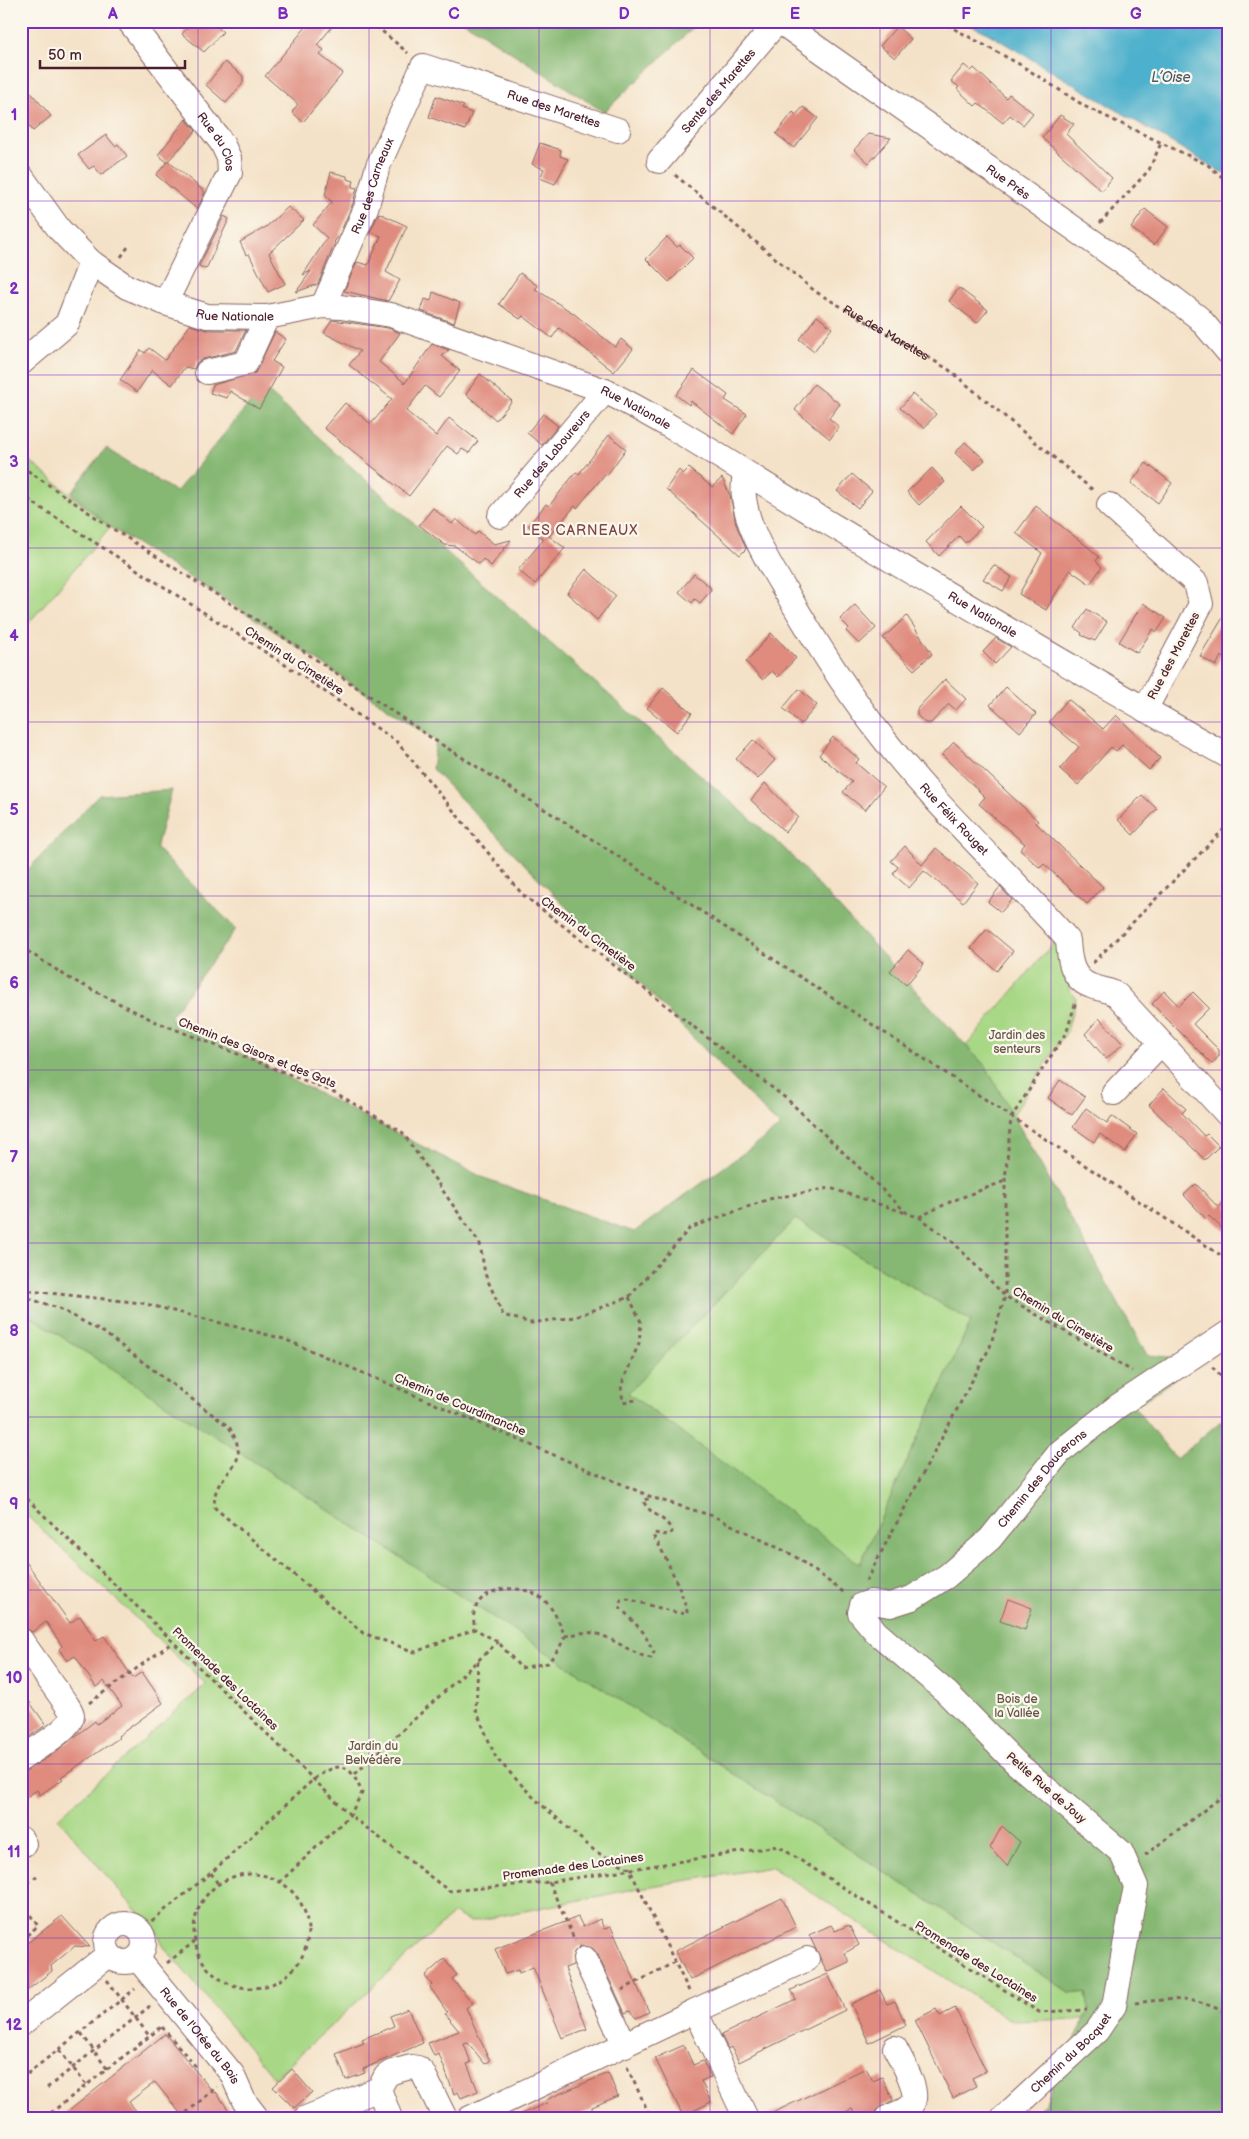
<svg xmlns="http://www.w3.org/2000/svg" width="1249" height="2139" font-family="'Balsamiq Sans',sans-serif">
<rect width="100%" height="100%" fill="#fbf7ec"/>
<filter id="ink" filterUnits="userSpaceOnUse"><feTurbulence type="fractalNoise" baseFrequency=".02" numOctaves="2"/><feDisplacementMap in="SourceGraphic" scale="10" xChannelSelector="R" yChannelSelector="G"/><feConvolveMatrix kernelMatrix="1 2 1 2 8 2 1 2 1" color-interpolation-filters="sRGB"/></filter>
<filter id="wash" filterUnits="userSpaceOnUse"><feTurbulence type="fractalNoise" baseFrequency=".0096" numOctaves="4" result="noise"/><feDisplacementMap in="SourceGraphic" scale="20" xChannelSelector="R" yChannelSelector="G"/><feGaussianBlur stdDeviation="1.12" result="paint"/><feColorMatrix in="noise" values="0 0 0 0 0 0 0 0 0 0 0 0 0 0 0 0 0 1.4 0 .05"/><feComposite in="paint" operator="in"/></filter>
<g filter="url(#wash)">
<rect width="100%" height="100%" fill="#f4e2c8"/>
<g fill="#a8d886" stroke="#797c58">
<polygon points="21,454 110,527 21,632"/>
<polygon points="1062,933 1078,977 1068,988 1076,998 1067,1031 1011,1118 986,1067 966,1046"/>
<polygon points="795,1219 971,1321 860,1565 628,1393"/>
<polygon points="21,1310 1069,1992 1086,1993 1089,2010 1084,2019 1012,2021 772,1867 639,1888 470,1922 454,1913 274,2078 164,1947 152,1921 134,1908 58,1818 206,1684 21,1510"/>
</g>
<g fill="#86b873" stroke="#686c4f" fill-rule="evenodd">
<polygon points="463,21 700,21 604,112"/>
<path d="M 263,387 L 419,528 L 786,850 L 986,1067 L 1147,1355 L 1202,1360 L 1134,1407 L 1176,1459 L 1228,1415 L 1228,2118 L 1030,2118 L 1045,2103 L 1084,2019 L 1089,2010 L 1086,1993 L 1069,1992 L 21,1310 L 21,877 L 99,795 L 172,790 L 156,848 L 236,929 L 170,1017 L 484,1178 L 634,1232 L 780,1127 L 432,769 L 436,741 L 274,631 L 110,527 L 71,493 L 106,448 L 176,492 ZM 795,1219 L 971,1321 L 860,1564 L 628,1393 Z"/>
</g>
<polygon fill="#4db0cc" stroke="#4c687c" points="961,21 1228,21 1228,176 984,31"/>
<g id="blocks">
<g fill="#df8b7e">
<polygon points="193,21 211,21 223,32 204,52 182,34"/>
<polygon points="311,21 337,21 317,45 324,50 320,55 343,73 303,122 292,112 298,104 265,76"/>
<polygon points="897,26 911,39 895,58 880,46"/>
<polygon points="225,62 243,76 243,83 226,103 206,85"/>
<polygon points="964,65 971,71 974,68 1006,98 1009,94 1033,113 1023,125 1010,115 1003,123 978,103 975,106 957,89 959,87 951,81"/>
<polygon points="21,81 51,116 33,131 21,116"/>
<polygon points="436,96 464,106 462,109 472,113 465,130 429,117"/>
<polygon points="803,107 818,118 794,148 776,134 793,112 796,115"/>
<polygon points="1060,115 1074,124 1066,134 1112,178 1102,191 1042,138"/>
<polygon points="186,119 196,131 168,161 205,192 197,209 156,175 167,162 158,155"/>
<polygon points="868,134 891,138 869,163 854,150"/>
<polygon points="106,135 115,146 118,144 127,156 101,175 94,166 89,169 78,155"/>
<polygon points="540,143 561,150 560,156 568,159 555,184 540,178 544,169 532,164"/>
<polygon points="331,172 347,176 347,179 354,181 352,187 357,188 353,203 339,236 334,242 335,243 318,284 296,292 311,271 303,275 327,238 313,225 332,202 325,195"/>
<polygon points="288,207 304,220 269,253 285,284 268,292 249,254 246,255 240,242 266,227"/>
<polygon points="1145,209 1168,227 1154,245 1131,228"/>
<polygon points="379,213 407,226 386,272 400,280 388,301 344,291 357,262 368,265 381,236 370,232"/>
<polygon points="224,216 229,219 206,269 199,266"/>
<polygon points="667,237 677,247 680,245 693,258 669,282 646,259"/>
<polygon points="520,273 538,286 535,289 573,313 615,347 621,339 633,349 614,372 559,328 552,338 523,316 520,319 499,304"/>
<polygon points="959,288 988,310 977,323 949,301"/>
<polygon points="433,292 460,303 454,323 421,311 425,299 431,301"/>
<polygon points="817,316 832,328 814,351 799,339"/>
<polygon points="332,320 388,328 400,333 379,362 405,383 432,344 449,350 442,356 460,371 439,397 425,386 406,411 436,436 449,418 478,441 469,453 462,449 458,454 447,446 409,496 324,428 345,403 371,424 392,399 349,365 360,351 324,333"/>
<polygon points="190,325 207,330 246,330 236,351 203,359 197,362 194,369 185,367 172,385 152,370 137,392 120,380 141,350 145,353 149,348 165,360"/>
<polygon points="275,332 286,339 272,361 282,367 259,409 230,391 227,398 210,393 213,385 255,373"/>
<polygon points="694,370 728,395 725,400 747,414 733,434 691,401 689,405 676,395"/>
<polygon points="480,374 512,401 496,420 466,394"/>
<polygon points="814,384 840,404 829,418 839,427 830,439 795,410"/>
<polygon points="912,394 936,414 924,428 900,408"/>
<polygon points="543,414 558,426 542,445 527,433"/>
<polygon points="609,435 626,449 607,475 605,474 577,508 575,506 549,536 565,548 535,584 518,570 544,539 528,526 546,504 549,506 576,472 579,474"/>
<polygon points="965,442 985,460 974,470 955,453"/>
<polygon points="1146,463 1172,483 1158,503 1131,483"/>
<polygon points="689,468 712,487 722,478 730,495 736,524 746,549 740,555 666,489 679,470 683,474"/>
<polygon points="932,468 945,482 919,505 907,492"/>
<polygon points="852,474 872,491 858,508 837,491"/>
<polygon points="961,506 982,527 965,543 959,536 939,556 926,542"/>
<polygon points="1036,506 1088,547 1099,557 1096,561 1102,567 1090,584 1070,570 1046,610 1019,594 1042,553 1016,533"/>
<polygon points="433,508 452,524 456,519 475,535 478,531 494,544 511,540 491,566 483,559 479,564 455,546 445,545 419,525"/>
<polygon points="994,565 1012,577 1003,591 983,579"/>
<polygon points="586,569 616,596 597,620 567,593"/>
<polygon points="694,574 710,587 711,590 700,603 695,599 692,603 679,592"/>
<polygon points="1143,603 1166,618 1157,632 1153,629 1137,653 1119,642"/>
<polygon points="855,605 876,628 859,644 846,631 849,628 840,619"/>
<polygon points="1087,609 1107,622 1095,641 1081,635 1082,633 1075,628"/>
<polygon points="1228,609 1228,660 1221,656 1216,666 1200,656"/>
<polygon points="907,616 932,654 914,670 883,638"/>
<polygon points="771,633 796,658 778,677 772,671 763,680 746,662"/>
<polygon points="996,638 1011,647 995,664 983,652"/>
<polygon points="945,679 966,699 956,710 949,704 931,723 925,723 917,715 917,709"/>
<polygon points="1006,687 1036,714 1020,732 990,705"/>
<polygon points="663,688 692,713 677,732 647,708"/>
<polygon points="799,689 817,705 801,724 783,708"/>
<polygon points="1068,699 1103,729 1116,715 1160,758 1149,770 1122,745 1116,751 1111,747 1078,785 1060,769 1079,747 1049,722"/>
<polygon points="833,737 859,759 856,763 884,787 865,810 843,792 852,782 819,755"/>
<polygon points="753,740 775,760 758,779 736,759"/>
<polygon points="954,742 1038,821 1036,823 1103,887 1087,904 1044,864 1040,868 1020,850 1025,844 979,804 985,797 942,755"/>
<polygon points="765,783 798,817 785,832 751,800"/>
<polygon points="1142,795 1157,809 1133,835 1118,820"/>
<polygon points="905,846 922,865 936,848 978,883 963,902 924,871 909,888 893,874 898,867 891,861"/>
<polygon points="1000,887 1012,900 1001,912 988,902"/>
<polygon points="987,929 1013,951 997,971 971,948"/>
<polygon points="908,950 924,964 906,985 890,971"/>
<polygon points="1164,991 1179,1006 1193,992 1209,1008 1193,1024 1219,1050 1219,1056 1212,1064 1152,1004"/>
<polygon points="1099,1018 1123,1044 1106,1059 1085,1034"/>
<polygon points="1060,1080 1085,1097 1072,1115 1048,1098"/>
<polygon points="1164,1088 1186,1109 1182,1113 1204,1136 1207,1134 1219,1146 1205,1160 1149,1105"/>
<polygon points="1086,1108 1107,1123 1112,1116 1137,1134 1125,1152 1100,1134 1094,1142 1073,1127"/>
<polygon points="1196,1184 1218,1207 1228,1199 1228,1234 1209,1216 1206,1219 1184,1195"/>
<polygon points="21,1555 70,1623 80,1616 96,1641 104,1636 133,1678 142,1672 163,1703 118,1736 119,1738 61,1777 63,1779 40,1795 37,1790 21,1801 21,1773 50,1756 95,1721 97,1724 122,1706 104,1681 96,1687 75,1656 67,1661 59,1649 62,1646 46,1622 32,1632 21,1626"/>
<polygon points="1008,1599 1032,1608 1025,1630 1000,1621"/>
<polygon points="21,1690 46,1725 26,1739 21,1732"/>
<polygon points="1002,1826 1020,1842 1007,1866 990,1848"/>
<polygon points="782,1898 796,1927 690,1980 675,1951"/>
<polygon points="62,1916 90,1947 75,1946 51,1966 52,1971 21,1995 21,1948"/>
<polygon points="578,1917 583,1927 600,1919 604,1929 611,1927 649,2012 636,2018 630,2011 625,2013 597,1953 592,1948 580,1946 574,1952 573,1965 565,1968 587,2029 562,2038 533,1967 519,1973 518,1970 505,1974 495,1949"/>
<polygon points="831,1925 835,1931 849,1925 859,1945 845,1953 849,1962 827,1972 809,1935"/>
<polygon points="444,1959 457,1975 452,1979 473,2003 466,2008 490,2061 485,2064 468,2043 464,2044 471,2063 467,2064 478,2091 461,2098 458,2092 454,2094 439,2054 434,2056 428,2043 459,2031 445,2014 447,2012 430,1987 432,1985 425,1976"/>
<polygon points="828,1974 845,2010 739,2062 731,2047 728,2049 721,2035 796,1999 791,1990"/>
<polygon points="880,1990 887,2004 895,2001 906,2025 869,2043 851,2004"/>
<polygon points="955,2008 986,2071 972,2078 976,2086 953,2098 915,2020 936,2009 940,2016"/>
<polygon points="408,2009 423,2043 363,2069 365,2073 346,2080 336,2054 364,2043 362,2039 394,2026 390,2016"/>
<polygon points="165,2034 214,2093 216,2092 234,2118 184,2118 155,2082 129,2102 142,2118 60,2118"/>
<polygon points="684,2045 693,2065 703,2061 711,2077 701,2081 711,2102 683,2116 655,2058"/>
<polygon points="866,2068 873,2081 882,2077 893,2100 876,2110 873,2118 857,2118 852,2109 833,2118 762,2118"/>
<polygon points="292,2069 312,2092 294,2108 273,2087"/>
<polygon points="608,2073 618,2096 592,2107 592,2110 570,2118 512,2118 547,2103 546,2100 564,2092"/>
</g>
</g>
</g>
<g filter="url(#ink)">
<use href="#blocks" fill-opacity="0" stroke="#866362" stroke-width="1"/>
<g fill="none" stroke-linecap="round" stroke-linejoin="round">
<defs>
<g id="minor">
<path id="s2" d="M 129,21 L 222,143 L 229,158 L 230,173 L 165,303"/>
<path id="s3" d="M 779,21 L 1173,298 L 1199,318 L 1228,352"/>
<path id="s4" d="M 659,161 L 778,21"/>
<path id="s5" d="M 21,176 L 59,229 L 91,262 L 127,287 L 165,303 L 207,316 L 267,317 L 323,306 L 341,307 L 391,315 L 605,391 C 675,426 740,470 807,510 C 946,593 1086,677 1228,756"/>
<path id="s6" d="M 323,306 L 366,208 L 378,166 L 423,66 L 618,130"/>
<polyline points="21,363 67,324 91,262"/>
<polyline points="207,372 246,363 267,317"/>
<path id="s7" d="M 745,474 C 736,513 768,562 788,595 C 818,646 850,697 887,743 C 942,813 1009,873 1068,940 C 1069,958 1071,979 1091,986 C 1101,990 1108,989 1117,995 L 1228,1115"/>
<polyline points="1109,505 1196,583 1201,604 1145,710"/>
<path id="s8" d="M 500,516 L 605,391"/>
<polyline points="1114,1093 1160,1044"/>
<path d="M 21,1640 L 67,1705 C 69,1708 72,1712 72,1715 C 73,1728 32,1751 21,1759"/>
<polyline points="21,1839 24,1844"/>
<circle cx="125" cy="1943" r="19"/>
<path id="s9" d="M 137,1958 L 232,2074 L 244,2101 L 257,2118"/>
<polyline points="585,1959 625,2045"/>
<polyline points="695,2011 807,1959"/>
<polyline points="21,2024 109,1954"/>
<polyline points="306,2118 379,2089"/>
<polyline points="390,2118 379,2089 386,2076 392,2072 411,2067 418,2068 423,2073 445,2118"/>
<polyline points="470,2118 695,2011 746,2118"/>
<path d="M 887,2118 C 895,2114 906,2111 912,2104 C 921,2092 901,2060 895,2048"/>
<path id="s10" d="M 1003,2118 L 1097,2031 L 1114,2006 L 1136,1886 L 1121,1852 L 1016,1763 L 946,1692 L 876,1632 L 860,1613 L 862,1605 L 871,1602 L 890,1605 L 912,1598 L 947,1576 L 990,1539 L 1060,1452 L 1118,1406 L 1228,1333"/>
</g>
</defs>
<use href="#minor" stroke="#866362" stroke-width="26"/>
<g stroke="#866362" stroke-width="3" stroke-dasharray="4 4" stroke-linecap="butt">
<polyline points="370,21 408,53"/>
<polyline points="940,21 1019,64 1086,107 1208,165 1228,182"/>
<path id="s1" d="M 675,175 L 816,292 L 948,369 L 1094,491"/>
<polyline points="1100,223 1149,170 1161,143"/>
<polyline points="121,257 128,247"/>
<polyline points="21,466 110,527 274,631 436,741 598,843 1228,1260"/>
<polyline points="21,495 301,675 397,742 522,894 788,1100 908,1214 919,1217 953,1242 1005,1296 1132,1371"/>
<polyline points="21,947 69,978 154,1021 334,1092 402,1132 480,1244 485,1274 503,1315 531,1323 575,1317 629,1297 690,1228 769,1199 830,1188 906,1213"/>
<polyline points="1093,963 1228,825"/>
<polyline points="919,1217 952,1201 1005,1181"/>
<polyline points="21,1290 142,1303 284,1339 654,1498 713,1516 793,1555 846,1594"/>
<path d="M 21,1296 L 58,1308 L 103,1332 L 229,1427 C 258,1473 209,1469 215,1508 L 363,1633 L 415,1652 L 475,1629 L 498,1642 L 521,1668 L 548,1663 L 560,1647 L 565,1636 C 559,1622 554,1609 543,1599 C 524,1583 480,1584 474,1613 C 473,1618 474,1624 475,1629"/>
<polyline points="629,1297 641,1322 639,1343 621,1386 623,1402 636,1400"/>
<polyline points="1212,1367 1228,1382"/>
<polyline points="21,1493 350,1815 449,1891 549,1882 778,1846 1039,2012 1087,2010"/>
<polyline points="866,1581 990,1347 1005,1296 1005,1181 1011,1118 1067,1031 1076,1001"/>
<path d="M 565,1636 C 573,1635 585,1631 593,1633 C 614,1637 630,1654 651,1658 L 654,1652 L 643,1632 L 619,1606 L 621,1600 L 628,1599 L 674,1612 L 687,1614 C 689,1606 661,1546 654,1537 L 654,1533 L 667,1535 L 672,1532 C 667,1516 648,1515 643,1500 L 652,1498"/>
<polyline points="478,1661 476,1710 496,1758 535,1799 596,1852 629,1868 689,1991"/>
<polyline points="89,1703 173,1642"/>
<polyline points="355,1774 498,1642"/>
<polyline points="1145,1855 1228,1792"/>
<polyline points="211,1873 218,1884"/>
<circle cx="251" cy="1931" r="57"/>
<polyline points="549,1882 575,1941"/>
<polyline points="21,1888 38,1875"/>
<polyline points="21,1902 38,1926 21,1940"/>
<path d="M 139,1931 L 211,1873 L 315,1778 C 342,1760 350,1763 362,1793 L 350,1815 L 280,1882"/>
<polyline points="167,1963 194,1942"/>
<polyline points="107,1980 150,2037"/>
<polyline points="622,1990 675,1962"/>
<path d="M 1135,2003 C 1171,1998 1195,1996 1228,2014"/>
<polyline points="162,2027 197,2068"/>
<polyline points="81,2033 108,2070"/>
<polyline points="59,2050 87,2086"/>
<polyline points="627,2067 651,2118"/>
<polyline points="21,2079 135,1989"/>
<polyline points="47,2088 150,2006"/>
<polyline points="44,2118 164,2025"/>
<polyline points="180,2118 217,2087"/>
</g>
<use href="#minor" stroke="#fff" stroke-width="24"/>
</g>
</g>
<path fill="none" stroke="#7b2cbf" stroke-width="1" stroke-opacity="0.55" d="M 198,21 L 198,2118M 369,21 L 369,2118M 539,21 L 539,2118M 710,21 L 710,2118M 880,21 L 880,2118M 1051,21 L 1051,2118M 21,201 L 1228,201M 21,375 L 1228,375M 21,548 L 1228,548M 21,722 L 1228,722M 21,896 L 1228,896M 21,1070 L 1228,1070M 21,1243 L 1228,1243M 21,1417 L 1228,1417M 21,1590 L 1228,1590M 21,1764 L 1228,1764M 21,1938 L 1228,1938"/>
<g text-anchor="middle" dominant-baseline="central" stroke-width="4.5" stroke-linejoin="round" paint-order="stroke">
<g font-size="12" fill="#4a1f2b" stroke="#fbf7ec">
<text stroke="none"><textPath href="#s4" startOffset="92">Sente des Marettes</textPath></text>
<text stroke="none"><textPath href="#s6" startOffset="398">Rue des Marettes</textPath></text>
<text stroke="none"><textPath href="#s2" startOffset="150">Rue du Clos</textPath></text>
<text stroke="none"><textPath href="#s3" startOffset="280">Rue Prés</textPath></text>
<text stroke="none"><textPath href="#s6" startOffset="130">Rue des Carneaux</textPath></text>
<text stroke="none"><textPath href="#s5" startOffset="268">Rue Nationale</textPath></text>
<text stroke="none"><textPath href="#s1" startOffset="264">Rue des Marettes</textPath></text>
<text stroke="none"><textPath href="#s5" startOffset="688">Rue Nationale</textPath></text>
<text stroke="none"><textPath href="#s8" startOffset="81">Rue des Laboureurs</textPath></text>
<text stroke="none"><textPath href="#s5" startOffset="1092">Rue Nationale</textPath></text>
<text transform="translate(1174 656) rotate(-62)">Rue des Marettes</text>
<text transform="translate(294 661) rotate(33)">Chemin du Cimetière</text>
<text stroke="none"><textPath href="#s7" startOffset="411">Rue Félix Rouget</textPath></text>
<text transform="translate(588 934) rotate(37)">Chemin du Cimetière</text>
<text transform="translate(257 1053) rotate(22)">Chemin des Gisors et des Gats</text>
<text transform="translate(1063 1320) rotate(31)">Chemin du Cimetière</text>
<text transform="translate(460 1405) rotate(23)">Chemin de Courdimanche</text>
<text stroke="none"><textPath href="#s10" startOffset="910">Chemin des Doucerons</textPath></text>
<text transform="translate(225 1679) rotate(44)">Promenade des Loctaines</text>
<text transform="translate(1046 1788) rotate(41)">Petite Rue de Jouy</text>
<text transform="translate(573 1867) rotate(-8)">Promenade des Loctaines</text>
<text transform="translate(976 1962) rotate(32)">Promenade des Loctaines</text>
<text stroke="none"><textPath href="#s9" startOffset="100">Rue de l'Orée du Bois</textPath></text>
<text stroke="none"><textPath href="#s10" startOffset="94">Chemin du Bocquet</textPath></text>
</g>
<g font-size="12" fill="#665646" stroke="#fbf7ec">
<text x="1017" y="1035">Jardin des<tspan x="1017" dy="14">senteurs</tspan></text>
<text x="1017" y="1699">Bois de<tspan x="1017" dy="14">la Vallée</tspan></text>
<text x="373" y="1746">Jardin du<tspan x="373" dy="14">Belvédère</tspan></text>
</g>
<g font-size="14" font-style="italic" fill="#4b596b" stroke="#fbf7ec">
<text x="1171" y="77">L’Oise</text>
</g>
<g font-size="14" letter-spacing="1" fill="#7e4548" stroke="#fbf7ec">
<text x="580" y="530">LES CARNEAUX</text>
</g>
</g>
<rect width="1249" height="2139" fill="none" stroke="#fbf7ec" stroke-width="55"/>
<path d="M40 60v8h145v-8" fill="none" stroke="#4a1f2b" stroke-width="2.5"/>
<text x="48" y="60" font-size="15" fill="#4a1f2b" stroke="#fbf7ec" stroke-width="4" paint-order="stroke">50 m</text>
<rect x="28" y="28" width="1194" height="2084" fill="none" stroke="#7b2cbf" stroke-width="2"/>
<g font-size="16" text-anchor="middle" font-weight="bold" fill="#7b2cbf">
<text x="113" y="19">A</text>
<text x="283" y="19">B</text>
<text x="454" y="19">C</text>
<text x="624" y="19">D</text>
<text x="795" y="19">E</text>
<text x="966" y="19">F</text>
<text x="1136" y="19">G</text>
<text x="14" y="120">1</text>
<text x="14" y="294">2</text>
<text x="14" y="467">3</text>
<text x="14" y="641">4</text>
<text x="14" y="815">5</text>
<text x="14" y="988">6</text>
<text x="14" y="1162">7</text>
<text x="14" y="1336">8</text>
<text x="14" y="1509">9</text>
<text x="14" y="1683">10</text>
<text x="14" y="1857">11</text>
<text x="14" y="2030">12</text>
</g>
</svg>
